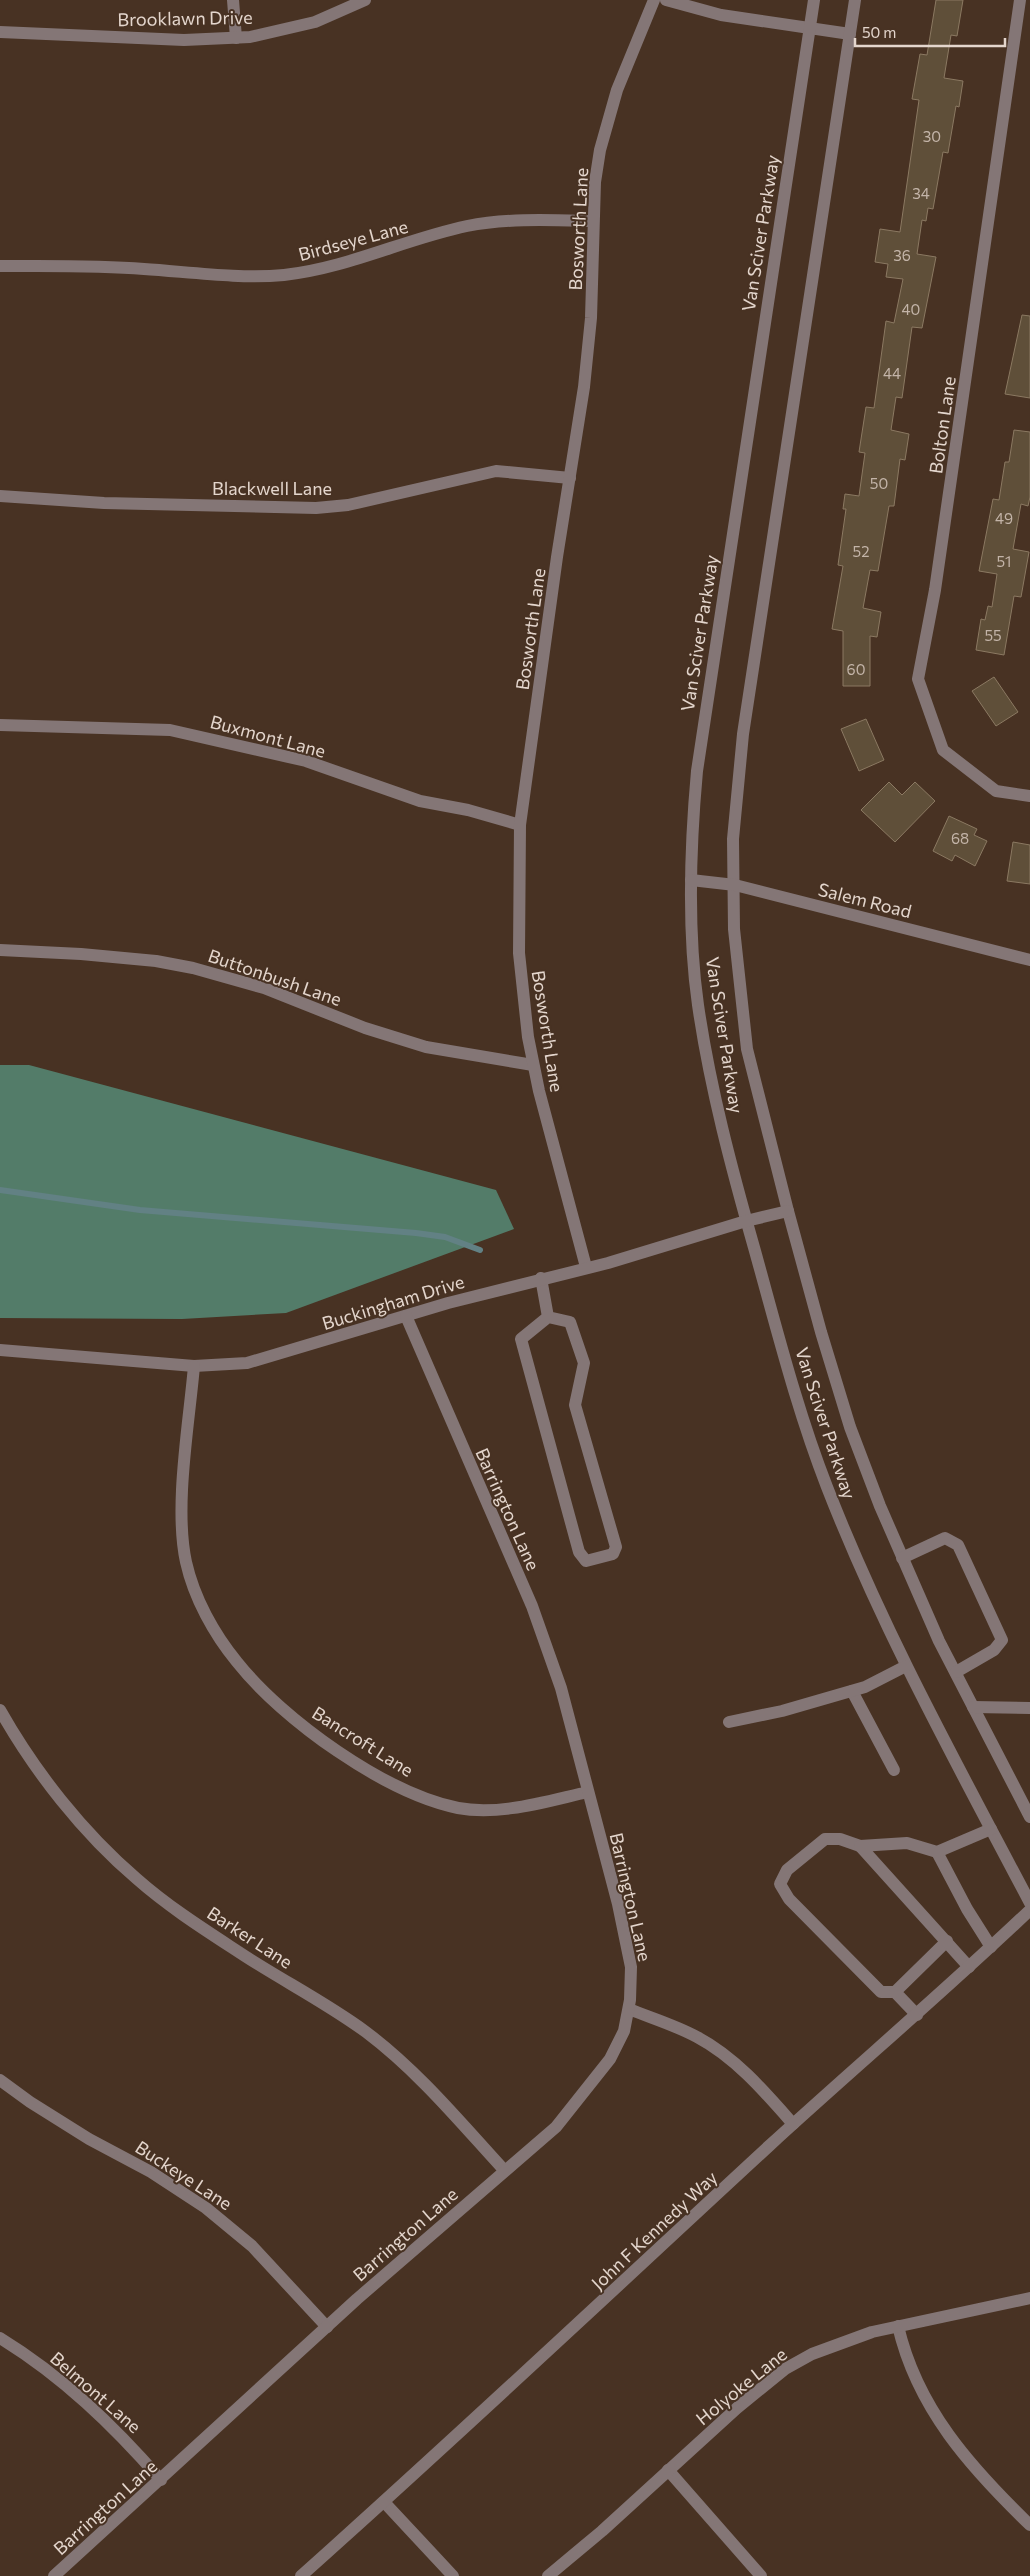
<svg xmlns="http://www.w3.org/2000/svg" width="1030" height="2576" font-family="Commissioner,sans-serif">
<rect width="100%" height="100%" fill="#483223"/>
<polygon fill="#537c69" points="29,1065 496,1190 514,1229 286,1313 182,1319 0,1318 0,1065"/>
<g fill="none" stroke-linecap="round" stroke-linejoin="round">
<polyline stroke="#628184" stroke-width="6" points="0,1190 140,1210 416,1233 445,1237 480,1250"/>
</g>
<g fill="#5f4f39" stroke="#8b7962">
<polygon points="936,0 963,0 957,36 951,35 944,78 963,81 959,107 956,106 948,153 943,152 933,209 928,208 926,221 922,220 917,254 936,257 922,328 912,327 902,398 896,397 891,430 909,434 905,460 900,459 894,506 889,506 878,571 870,570 863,608 881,612 877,637 870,636 870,686 843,686 843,631 832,629 843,566 838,565 846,509 843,509 845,494 859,496 865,453 859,452 866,407 874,408 886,321 894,323 903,279 886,277 888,264 875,262 880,229 900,232 919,100 912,99 920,54 927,55"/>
<polygon points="1022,315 1030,316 1030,398 1005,394"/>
<polygon points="1014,430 1030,432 1030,497 1028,506 1021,504 1013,549 1029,552 1021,597 1014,596 1004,655 976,650 981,619 985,620 988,606 992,607 997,574 979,571 993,499 999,500 1005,462 1009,462"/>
<polygon points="994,677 1018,712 996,726 972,691"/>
<polygon points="866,719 884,760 859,771 841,729"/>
<polygon points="889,782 902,795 915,782 935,801 895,842 861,810"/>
<polygon points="949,816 977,829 974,835 987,841 975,866 955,855 952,861 933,851"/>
<polygon points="1013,842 1030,845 1030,884 1007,881"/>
</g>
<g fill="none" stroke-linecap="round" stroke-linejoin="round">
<g stroke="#847676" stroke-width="12">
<polyline points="233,0 236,38"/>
<polyline points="666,0 721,15 850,34"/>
<path d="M 814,0 L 697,771 C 690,848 687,928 698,1005 C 710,1088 732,1170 755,1251 C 777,1330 797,1410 827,1487 C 883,1631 958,1766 1030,1903"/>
<polyline points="855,0 743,734 733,839 734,929 747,1049 788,1211 821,1332 850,1427 880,1506 939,1641 1030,1817"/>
<polyline points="1020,0 935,590 918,679 943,750 996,791 1030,796"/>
<polyline points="0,32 184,40 250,37 315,22 365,0"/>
<path d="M 0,266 C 48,266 96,265 144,269 C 190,272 239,279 284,275 C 348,268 405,239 467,226 C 509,218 550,220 592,221"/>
<polyline points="0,496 104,503 316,508 348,505 496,471 570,478"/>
<polyline points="0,725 170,730 306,761 420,801 468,810 520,825"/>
<polyline points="691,880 735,885 1030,960"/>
<polyline points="0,950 81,954 156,961 193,968 264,988 365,1028 426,1047 533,1065"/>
<polyline points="586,1267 539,1091 528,1037 519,953 520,825 557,557 584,387 591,318 595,182 600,150 617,90 654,0"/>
<polyline points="541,1278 548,1317 521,1339 579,1552 586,1561 613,1554 616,1547 575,1405 584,1363 570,1322 548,1317"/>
<polyline points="0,1350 194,1366 247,1363 448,1303 608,1263 746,1221 788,1211"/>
<path d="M 194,1366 C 189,1424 174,1507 186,1562 C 194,1598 214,1634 237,1662 C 283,1720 385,1793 458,1808 C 500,1816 547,1801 588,1792"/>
<polyline points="902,1558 945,1538 958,1545 1002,1640 994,1650 956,1672"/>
<polyline points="852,1691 894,1770"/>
<polyline points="973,1707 1030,1708"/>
<path d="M 0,1710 C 35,1772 83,1833 137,1879 C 171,1909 210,1933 248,1958 C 287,1983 328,2004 366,2032 C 419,2072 460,2122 504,2170"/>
<polyline points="729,1722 782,1711 865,1687 906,1666"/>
<polyline points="860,1846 840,1839 825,1839 787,1870 780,1884 789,1899 881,1992 895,1992"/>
<polyline points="937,1852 967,1909 991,1947"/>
<polyline points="969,1967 860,1846 907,1843 937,1852 991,1829"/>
<path d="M 629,2009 C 651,2018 675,2025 697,2037 C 735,2057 765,2092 793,2124"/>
<polyline points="917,2015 895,1992 947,1941"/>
<polyline points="0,2080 30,2102 89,2139 151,2172 206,2208 252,2246 327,2327"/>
<path d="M 898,2326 C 917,2408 970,2467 1030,2525"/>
<path d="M 0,2338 C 62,2376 113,2425 161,2480"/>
<polyline points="668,2470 761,2576"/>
<polyline points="384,2502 453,2576"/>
<polyline points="54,2576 357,2299 556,2127 610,2059 624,2031 630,2000 631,1967 618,1904 561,1688 532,1606 406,1316"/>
<path d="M 301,2576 C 459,2435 613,2290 769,2146 C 855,2067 945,1991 1030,1910"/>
<polyline points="548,2576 602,2531 737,2408 785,2369 812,2354 872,2332 1030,2298"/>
</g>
</g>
<g text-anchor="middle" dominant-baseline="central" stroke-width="4" stroke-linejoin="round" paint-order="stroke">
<g font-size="15" fill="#c3b4a8">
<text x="932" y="136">30</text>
<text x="921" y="193">34</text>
<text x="902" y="255">36</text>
<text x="911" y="309">40</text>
<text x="892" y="373">44</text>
<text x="879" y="483">50</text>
<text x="1004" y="518">49</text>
<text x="861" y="551">52</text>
<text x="1004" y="561">51</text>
<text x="993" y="635">55</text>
<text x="856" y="669">60</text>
<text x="960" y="838">68</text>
</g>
<g font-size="18" fill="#e4d6cd" stroke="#483223">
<text transform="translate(185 18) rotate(-1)">Brooklawn Drive</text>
<text transform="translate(578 229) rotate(-87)">Bosworth Lane</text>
<text transform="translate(760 233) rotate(-81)">Van Sciver Parkway</text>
<text transform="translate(353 240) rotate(-15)">Birdseye Lane</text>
<text transform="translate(942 425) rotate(-82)">Bolton Lane</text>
<text x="272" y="488">Blackwell Lane</text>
<text transform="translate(530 629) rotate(-82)">Bosworth Lane</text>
<text transform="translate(699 633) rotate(-81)">Van Sciver Parkway</text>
<text transform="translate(268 736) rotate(15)">Buxmont Lane</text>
<text transform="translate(865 900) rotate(14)">Salem Road</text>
<text transform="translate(275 977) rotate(19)">Buttonbush Lane</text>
<text transform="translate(548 1031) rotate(81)">Bosworth Lane</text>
<text transform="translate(725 1035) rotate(81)">Van Sciver Parkway</text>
<text transform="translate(393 1302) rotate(-17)">Buckingham Drive</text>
<text transform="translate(826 1423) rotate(72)">Van Sciver Parkway</text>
<text transform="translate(508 1509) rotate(66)">Barrington Lane</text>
<text transform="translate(363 1741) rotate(32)">Bancroft Lane</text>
<text transform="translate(631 1897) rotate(77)">Barrington Lane</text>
<text transform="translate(250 1937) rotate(33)">Barker Lane</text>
<text transform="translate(184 2175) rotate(33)">Buckeye Lane</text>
<text transform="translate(654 2230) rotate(-43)">John F Kennedy Way</text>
<text transform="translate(405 2234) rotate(-41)">Barrington Lane</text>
<text transform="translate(741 2386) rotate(-39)">Holyoke Lane</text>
<text transform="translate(96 2392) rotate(41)">Belmont Lane</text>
<text transform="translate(105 2507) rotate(-42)">Barrington Lane</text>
</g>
</g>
<path d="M855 38v8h150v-8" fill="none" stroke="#e4d6cd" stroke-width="2.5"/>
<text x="862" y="38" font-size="15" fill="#e4d6cd" stroke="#483223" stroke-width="4" paint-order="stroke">50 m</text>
</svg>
